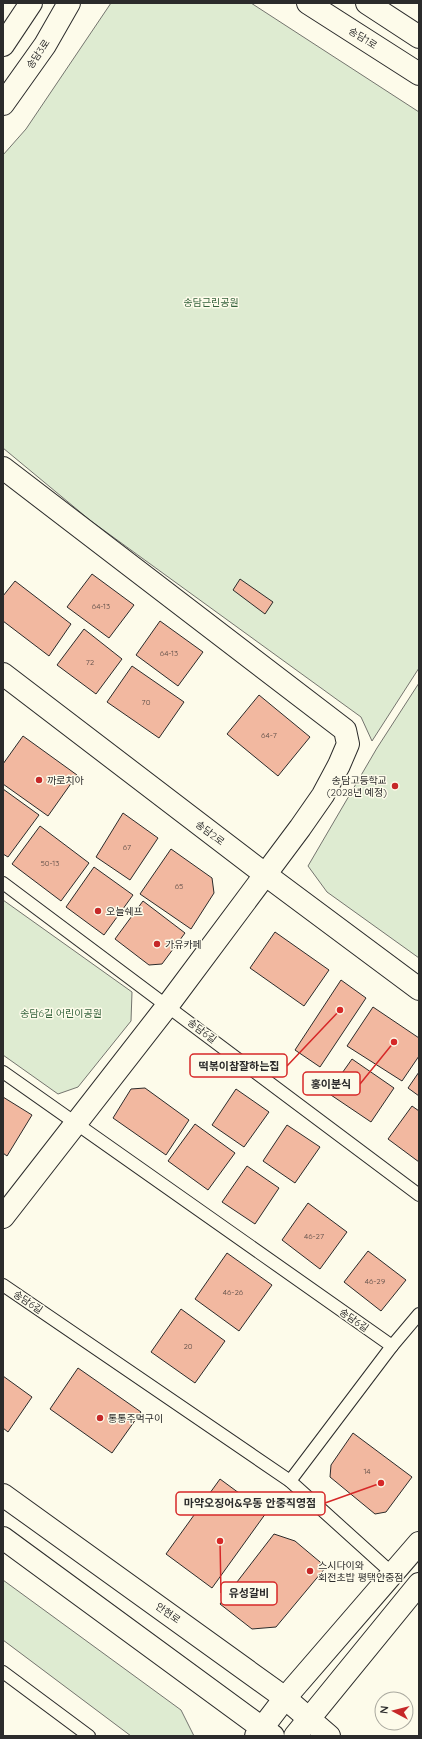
<svg xmlns="http://www.w3.org/2000/svg" width="422" height="1739" font-family="Quicksand,'Noto Sans KR',sans-serif">
<rect width="100%" height="100%" fill="#fdfbea"/>
<g fill="#deebd1" stroke="#74746e">
<polygon points="111,3 251,3 419,112 419,668 372,741 361,717 91,521 3,448 3,155 26,129"/>
<polygon points="419,683 419,958 327,892 308,866 377,748"/>
<polygon points="3,900 132,992 131,1021 78,1087 58,1094 3,1055"/>
<polygon points="3,1580 181,1710 194,1736 131,1736 3,1640"/>
</g>
<g fill="#f2b8a0" stroke="#2b2b2b">
<polygon points="92,574 134,605 109,638 67,607"/>
<polygon points="240,579 273,602 265,614 233,590"/>
<polygon points="15,581 71,624 49,656 3,621 3,596"/>
<polygon points="160,621 203,652 178,686 136,655"/>
<polygon points="84,629 122,659 96,694 57,665"/>
<polygon points="132,666 184,702 159,738 107,702"/>
<polygon points="259,695 310,737 278,776 227,734"/>
<polygon points="23,736 77,775 48,816 3,784 3,764"/>
<polygon points="3,789 39,815 8,857 3,854"/>
<polygon points="123,813 158,838 130,880 96,857"/>
<polygon points="40,826 89,863 61,901 12,864"/>
<polygon points="171,849 212,878 214,893 191,929 140,894"/>
<polygon points="94,867 133,895 104,935 66,907"/>
<polygon points="143,901 185,933 162,964 149,965 115,939"/>
<polygon points="275,932 329,970 304,1006 250,968"/>
<polygon points="341,980 366,998 320,1067 295,1050"/>
<polygon points="373,1007 419,1038 419,1056 402,1081 347,1046"/>
<polygon points="352,1059 394,1088 371,1122 328,1093"/>
<polygon points="419,1072 419,1096 408,1088"/>
<polygon points="145,1088 189,1120 166,1155 113,1118 131,1089"/>
<polygon points="236,1089 269,1112 244,1147 212,1125"/>
<polygon points="3,1097 32,1115 7,1156 3,1153"/>
<polygon points="412,1106 419,1111 419,1162 388,1139"/>
<polygon points="195,1124 235,1153 208,1190 168,1161"/>
<polygon points="287,1125 320,1147 295,1183 263,1161"/>
<polygon points="247,1166 279,1188 255,1224 222,1202"/>
<polygon points="308,1203 347,1232 320,1269 282,1240"/>
<polygon points="368,1251 406,1280 381,1311 344,1282"/>
<polygon points="227,1253 272,1285 239,1331 195,1299"/>
<polygon points="181,1309 225,1341 195,1383 151,1352"/>
<polygon points="78,1368 141,1412 112,1453 50,1409"/>
<polygon points="3,1376 32,1397 8,1432 3,1428"/>
<polygon points="353,1433 412,1477 386,1512 375,1514 330,1477 331,1465"/>
<polygon points="220,1479 266,1513 212,1588 166,1554"/>
<polygon points="274,1534 295,1541 326,1567 276,1627 252,1629 220,1604"/>
</g>
<g fill="none" stroke-linecap="round" stroke-linejoin="round">
<defs>
<g id="lane">
<polyline points="3,883 419,1195"/>
<polyline points="3,1072 392,1346"/>
<polyline points="3,1285 290,1481 393,1574"/>
<polyline points="290,1481 392,1346 419,1314"/>
<polyline points="3,1672 89,1736"/>
</g>
<g id="street">
<polyline points="3,468 345,730 348,744 339,765 323,795 300,828 168,1005 3,1217"/>
<polyline points="3,674 266,875 419,989"/>
</g>
<g id="secondary">
<polyline points="308,3 419,74"/>
<polyline points="367,3 419,37"/>
<polyline points="3,45 31,3"/>
<polyline points="3,104 45,45 69,3"/>
<polyline points="3,1495 285,1698 329,1736"/>
<polyline points="3,1538 273,1736"/>
<polyline points="256,1736 285,1698 419,1543"/>
<polyline points="295,1736 419,1584"/>
</g>
</defs>
<use href="#lane" stroke="#2b2b2b" stroke-width="14"/>
<use href="#street" stroke="#2b2b2b" stroke-width="24"/>
<use href="#secondary" stroke="#2b2b2b" stroke-width="24"/>
<use href="#lane" stroke="#fdfbea" stroke-width="12"/>
<use href="#street" stroke="#fdfbea" stroke-width="22"/>
<use href="#secondary" stroke="#fdfbea" stroke-width="22"/>
</g>
<g fill="#c62828" stroke="#fdfbea" stroke-width="1.5">
<circle cx="39" cy="780" r="4"/>
<circle cx="395" cy="786" r="4"/>
<circle cx="98" cy="911" r="4"/>
<circle cx="157" cy="944" r="4"/>
<circle cx="100" cy="1418" r="4"/>
<circle cx="310" cy="1571" r="4"/>
</g>
<g text-anchor="middle" dominant-baseline="central" stroke-width="3" stroke-linejoin="round" paint-order="stroke">
<g font-size="8" fill="#5d4e48">
<text x="101" y="606">64-13</text>
<text x="169" y="653">64-13</text>
<text x="90" y="662">72</text>
<text x="146" y="702">70</text>
<text x="269" y="735">64-7</text>
<text x="127" y="847">67</text>
<text x="50" y="863">50-13</text>
<text x="179" y="886">65</text>
<text x="314" y="1236">46-27</text>
<text x="375" y="1281">46-29</text>
<text x="233" y="1292">46-26</text>
<text x="188" y="1346">20</text>
<text x="367" y="1471">14</text>
</g>
<g font-size="10" fill="#2b2b2b" stroke="#fdfbea">
<text transform="translate(363 38) rotate(32)">송담1로</text>
<text transform="translate(38 54) rotate(-56)">송담3로</text>
<text transform="translate(210 833) rotate(37)">송담2로</text>
<text transform="translate(202 1031) rotate(37)">송담6길</text>
<text transform="translate(28 1302) rotate(34)">송담6길</text>
<text transform="translate(354 1320) rotate(35)">송담6길</text>
<text transform="translate(168 1613) rotate(35)">안현로</text>
</g>
<g font-size="10" fill="#34623c" stroke="#fdfbea">
<text x="211" y="302">송담근린공원</text>
<text x="61" y="1013">송담6길 어린이공원</text>
</g>
<g font-size="10" fill="#2b2b2b" stroke="#fdfbea" text-anchor="start">
<text x="47" y="780">까로치아</text>
<text x="387" y="780" text-anchor="end">송담고등학교<tspan x="387" dy="12">(2028년 예정)</tspan></text>
<text x="106" y="911">오늘쉐프</text>
<text x="165" y="944">가유카페</text>
<text x="108" y="1418">통통주먹구이</text>
<text x="318" y="1565">스시다이와<tspan x="318" dy="12">회전초밥 평택안중점</tspan></text>
</g>
</g>
<path fill="none" stroke="#d62828" stroke-width="1.5" d="M340 1010L287 1066M394 1042L360 1084M381 1483L325 1503M220 1541L221 1593"/>
<g fill="#d62828" stroke="#fdfbea" stroke-width="1.5">
<circle cx="340" cy="1010" r="4"/>
<circle cx="394" cy="1042" r="4"/>
<circle cx="381" cy="1483" r="4"/>
<circle cx="220" cy="1541" r="4"/>
</g>
<g fill="#fdfbea" stroke="#d62828" stroke-width="1.5">
<rect x="190" y="1054" width="97" height="23" rx="4"/>
<rect x="303" y="1072" width="57" height="23" rx="4"/>
<rect x="176" y="1492" width="149" height="23" rx="4"/>
<rect x="221" y="1582" width="56" height="23" rx="4"/>
</g>
<g font-size="11" text-anchor="middle" font-weight="bold" fill="#2b2b2b">
<text x="239" y="1070">떡볶이참잘하는집</text>
<text x="331" y="1088">홍이분식</text>
<text x="250" y="1507">마약오징어&amp;우동 안중직영점</text>
<text x="249" y="1597">유성갈비</text>
</g>
<rect width="422" height="1739" fill="none" stroke="#2b2b2b" stroke-width="8"/>
<g transform="translate(394 1711) rotate(277)"><circle r="19" fill="#fdfbea" stroke="#a9a89e"/>
<path d="M0-3L7 15L0 10L-7 15Z" fill="#c62828"/>
<text y="-6" font-size="11" font-weight="bold" text-anchor="middle" fill="#2b2b2b">N</text>
</g>
</svg>
